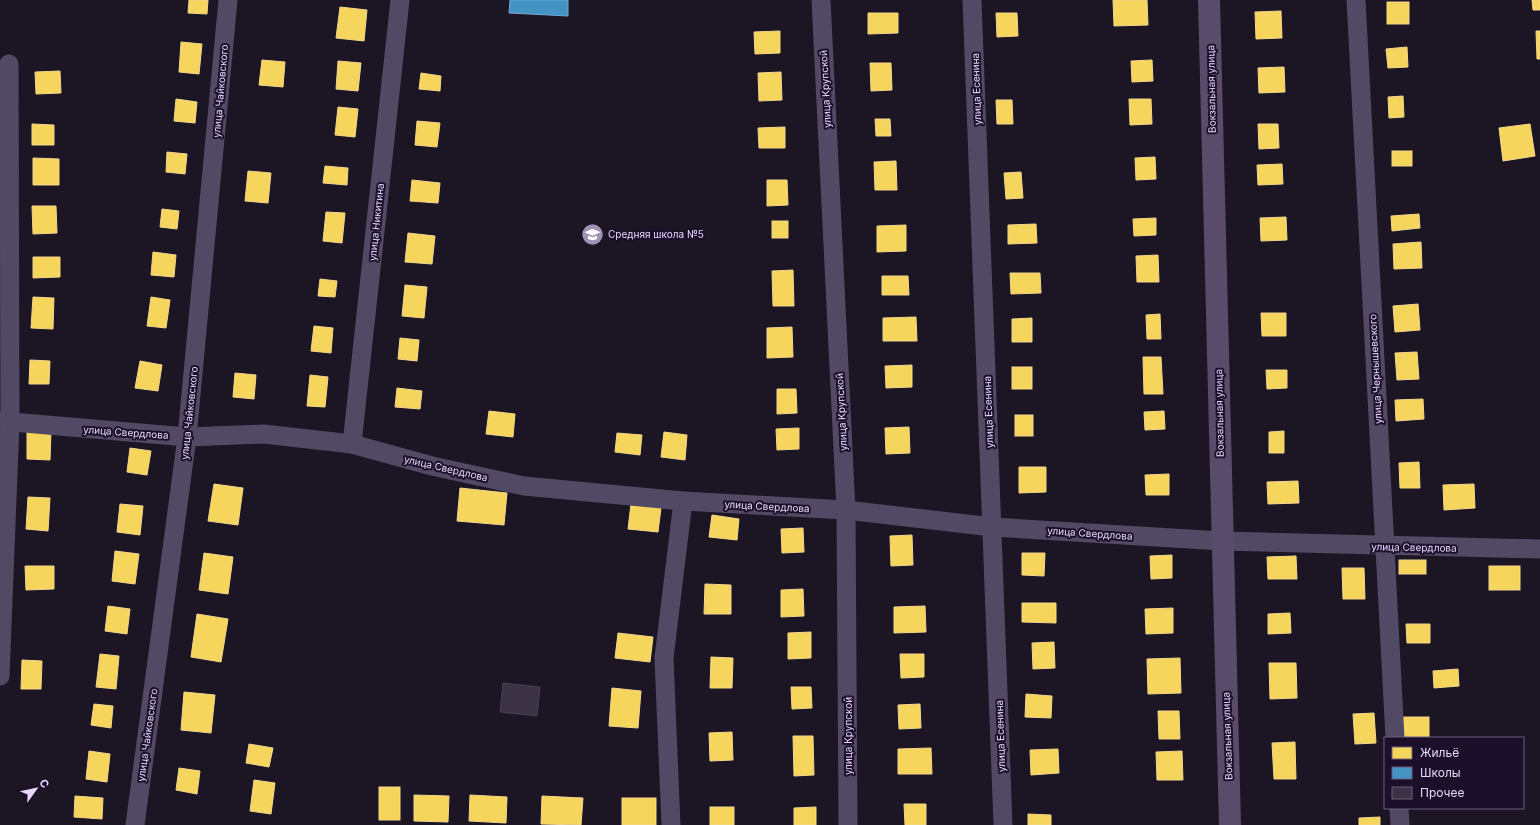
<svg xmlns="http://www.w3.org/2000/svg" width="1540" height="825" font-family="Inter,sans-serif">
<rect width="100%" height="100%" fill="#1c1523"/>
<g fill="#f6d55c" stroke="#f2d68d">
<polygon points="189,0 208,0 207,14 188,13"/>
<polygon points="1113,0 1147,0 1148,25 1114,26"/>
<polygon points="1532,0 1540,0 1540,10 1533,10"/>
<rect x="1387" y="2" width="22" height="22"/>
<polygon points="340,7 367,10 364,41 336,38"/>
<polygon points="1281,11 1282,38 1256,39 1255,12"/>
<polygon points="868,13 898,13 898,33 868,34"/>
<polygon points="996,13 1017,13 1018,36 997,37"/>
<polygon points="780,31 780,53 755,54 754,32"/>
<polygon points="1536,31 1540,31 1540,59 1537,59"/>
<polygon points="181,42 202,44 199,74 179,72"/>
<polygon points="1407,47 1408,67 1388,68 1386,49"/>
<polygon points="262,60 285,62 283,87 259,85"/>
<polygon points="1152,60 1153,81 1132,82 1131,61"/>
<polygon points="338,61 361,63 358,91 336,89"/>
<polygon points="870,63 891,63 892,90 871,91"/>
<polygon points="1284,67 1285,92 1259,93 1258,68"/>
<polygon points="60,71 61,93 36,94 35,72"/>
<polygon points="781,72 782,100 759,101 758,73"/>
<polygon points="421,73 441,76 440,91 419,89"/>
<polygon points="1403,96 1404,117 1389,118 1388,97"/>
<polygon points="176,99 197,102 195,123 174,121"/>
<polygon points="1129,99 1151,99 1152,124 1130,125"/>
<polygon points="996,100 1012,100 1013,124 997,124"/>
<polygon points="338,107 358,109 355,137 335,135"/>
<polygon points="875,119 890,119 891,136 876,136"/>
<polygon points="417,121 440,123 437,147 415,145"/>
<polygon points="32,124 54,125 54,145 32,145"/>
<polygon points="1258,124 1278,124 1279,148 1259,149"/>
<polygon points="1530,124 1535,156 1503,161 1499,128"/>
<polygon points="785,127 785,148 759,148 758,128"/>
<rect x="1392" y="151" width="20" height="15"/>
<polygon points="167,152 187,154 185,174 166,172"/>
<polygon points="1155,157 1156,179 1136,180 1135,158"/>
<polygon points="33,158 59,159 59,185 33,185"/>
<polygon points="896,161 897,190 875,190 874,162"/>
<polygon points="1282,164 1283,184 1258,185 1257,165"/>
<polygon points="325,166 348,168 347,185 323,183"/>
<polygon points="248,171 271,173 268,203 245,201"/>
<polygon points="1021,172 1023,198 1006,199 1004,173"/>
<polygon points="412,180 440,183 438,203 410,201"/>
<polygon points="767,180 787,180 788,205 767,206"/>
<polygon points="32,206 56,206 57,233 33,234"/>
<polygon points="162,209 179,211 177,229 160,227"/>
<polygon points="326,212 345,213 342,243 323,241"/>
<polygon points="1419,214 1420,228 1392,231 1391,216"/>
<polygon points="1286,217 1287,240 1261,241 1260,218"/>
<polygon points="1156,218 1156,235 1134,236 1133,219"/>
<rect x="772" y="221" width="16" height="17"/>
<polygon points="1036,224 1037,243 1008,244 1008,225"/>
<polygon points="906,225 906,251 877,252 877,226"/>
<polygon points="408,233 435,236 432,264 405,262"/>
<polygon points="1421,242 1422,268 1394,269 1393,244"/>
<polygon points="153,252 176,255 174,277 151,275"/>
<polygon points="1158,255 1159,282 1137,282 1136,256"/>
<polygon points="33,257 60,257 60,277 33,278"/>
<polygon points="793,270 794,306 773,306 772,271"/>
<polygon points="1010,273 1040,273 1041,293 1011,294"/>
<polygon points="882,276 908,276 909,295 882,295"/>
<polygon points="320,279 337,281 335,297 318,296"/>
<polygon points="405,285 427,287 424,318 402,316"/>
<polygon points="33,297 54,298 53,329 31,328"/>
<polygon points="151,297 170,300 166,328 147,326"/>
<polygon points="1418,304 1420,330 1395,332 1393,306"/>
<polygon points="1261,313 1286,313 1286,336 1262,336"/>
<polygon points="1160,314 1161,339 1147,339 1146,315"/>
<polygon points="916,317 917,341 883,341 883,318"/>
<polygon points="1032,318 1032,342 1012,342 1012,319"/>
<polygon points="314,326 333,328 331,353 311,351"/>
<polygon points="792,327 793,357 767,358 767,328"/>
<polygon points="400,338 419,340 417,361 398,359"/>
<polygon points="1417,352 1419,379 1397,380 1395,353"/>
<polygon points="1143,357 1161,357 1163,394 1144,394"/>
<polygon points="30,360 50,361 49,384 29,384"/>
<polygon points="140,361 162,365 158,391 135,388"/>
<polygon points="912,365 912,387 886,388 885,366"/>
<rect x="1012" y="367" width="20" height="22"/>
<polygon points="1266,370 1287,370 1287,388 1267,389"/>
<polygon points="235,373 256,375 254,399 233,397"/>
<polygon points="310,375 328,377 325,407 307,406"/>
<polygon points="397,388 422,391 420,409 395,407"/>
<polygon points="777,389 796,389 797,413 777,414"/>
<polygon points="1423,399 1424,419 1396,421 1395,400"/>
<polygon points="489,411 515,414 513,437 486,434"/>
<polygon points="1164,411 1165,429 1145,430 1144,412"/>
<rect x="1015" y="415" width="18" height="21"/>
<polygon points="909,427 910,453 886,454 885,428"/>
<polygon points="799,428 799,449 777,450 776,429"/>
<polygon points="27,431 51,432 50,460 27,459"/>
<polygon points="1284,431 1284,453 1269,453 1269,432"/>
<polygon points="664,432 687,435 685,460 661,457"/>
<polygon points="617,433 642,435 640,455 615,452"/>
<polygon points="130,448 151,451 147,475 127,472"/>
<polygon points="1419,462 1420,488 1400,488 1399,463"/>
<polygon points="1019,467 1046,467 1046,492 1019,493"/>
<polygon points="1169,474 1169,495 1146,495 1145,475"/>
<polygon points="1298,481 1299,503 1268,504 1267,482"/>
<polygon points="214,484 243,488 238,525 208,521"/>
<polygon points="1474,484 1475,508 1444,510 1443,485"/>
<polygon points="460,488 507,493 504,525 457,521"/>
<polygon points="28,497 50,498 48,531 26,529"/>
<polygon points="120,504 143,506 140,535 117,532"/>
<polygon points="631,504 661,508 658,532 628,529"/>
<polygon points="712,515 739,519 737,540 709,537"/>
<polygon points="803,528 804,552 782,553 781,529"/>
<polygon points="912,535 913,565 891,566 890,536"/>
<polygon points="115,551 139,554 135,584 112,581"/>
<polygon points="204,553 233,557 228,594 199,590"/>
<polygon points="1022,553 1045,553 1044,576 1022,575"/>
<polygon points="1172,555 1172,578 1151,579 1150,556"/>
<polygon points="1296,556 1297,579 1268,579 1267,557"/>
<rect x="1399" y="560" width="27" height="14"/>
<polygon points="25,566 54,566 54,589 26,590"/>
<rect x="1489" y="566" width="31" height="24"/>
<polygon points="1342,568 1364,568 1365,599 1343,599"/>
<polygon points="705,584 731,585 731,614 704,614"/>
<polygon points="803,589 804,616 781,617 781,590"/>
<polygon points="1022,603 1056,603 1056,623 1022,622"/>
<polygon points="108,606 130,609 127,634 105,631"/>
<polygon points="925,606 926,632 894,633 894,607"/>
<polygon points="1173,608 1173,633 1146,634 1145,609"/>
<polygon points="1290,613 1291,633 1268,634 1268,614"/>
<polygon points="197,614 228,619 221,662 191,657"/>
<polygon points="1406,624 1430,624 1430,643 1407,643"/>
<polygon points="811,632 811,658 788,659 788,633"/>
<polygon points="618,633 653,637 650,662 615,658"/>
<polygon points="1054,642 1055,668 1033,669 1032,643"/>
<polygon points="100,654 119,656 116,689 96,687"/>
<polygon points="900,654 924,654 924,677 901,678"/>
<polygon points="711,657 733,658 732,688 710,688"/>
<polygon points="1180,658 1181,693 1148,694 1147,659"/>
<polygon points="22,660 42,661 41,689 21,689"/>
<polygon points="1269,663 1296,663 1297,698 1270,699"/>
<polygon points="1458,669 1459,686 1434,688 1433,671"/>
<polygon points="791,687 811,687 812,708 792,709"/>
<polygon points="612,688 641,691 638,728 609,726"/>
<polygon points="184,692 215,695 211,733 181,730"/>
<polygon points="1026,694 1052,696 1051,718 1025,717"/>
<polygon points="94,704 113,706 111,728 91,725"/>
<polygon points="920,704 921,728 899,729 898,705"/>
<polygon points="1158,711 1179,711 1180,739 1159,739"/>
<polygon points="1374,713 1376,743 1355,744 1353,714"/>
<rect x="1402" y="717" width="27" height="20"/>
<polygon points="732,732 733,760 710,761 709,733"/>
<polygon points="793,736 813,736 814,775 794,776"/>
<polygon points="1295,742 1296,779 1274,779 1272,743"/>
<polygon points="249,744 273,748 269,767 246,763"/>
<polygon points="931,748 932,774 898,774 898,749"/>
<polygon points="1058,749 1059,773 1031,775 1030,750"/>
<polygon points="89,751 110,754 107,782 86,779"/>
<polygon points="1182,751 1183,780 1157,780 1156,752"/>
<polygon points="179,768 200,771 197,794 176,790"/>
<polygon points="254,780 275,783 271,814 250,811"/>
<rect x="379" y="787" width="21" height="33"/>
<polygon points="414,795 449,796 448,822 414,821"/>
<polygon points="470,795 507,797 506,823 469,821"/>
<polygon points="75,796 103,798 102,819 74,817"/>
<polygon points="542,796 583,798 581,825 541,824"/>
<rect x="622" y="798" width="34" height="27"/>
<polygon points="904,804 926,804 926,825 905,825"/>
<rect x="710" y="807" width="24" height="18"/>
<polygon points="816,807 816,825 794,825 794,808"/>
<polygon points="1028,814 1051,815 1051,825 1028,825"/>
<polygon points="1380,817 1380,825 1359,825 1359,818"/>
</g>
<polygon fill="#4393c3" stroke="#74a7d5" points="510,0 568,0 568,16 509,13"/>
<polygon fill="#3b3345" stroke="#4a4057" points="503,683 540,687 537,716 500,712"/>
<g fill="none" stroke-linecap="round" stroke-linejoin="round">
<g stroke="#524a64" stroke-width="19">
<polyline points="821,0 846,510 848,825"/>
<polyline points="972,0 1003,825"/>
<polyline points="1356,0 1395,738"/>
<polyline points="0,421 187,437 264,434 352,444 432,466 524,486 683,501 846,510 993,527 1222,541 1540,549"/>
<polyline points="352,444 400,0"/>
<polyline points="0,676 10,423 9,64"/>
<polyline points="1399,808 1400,825"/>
<polyline points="135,825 187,437 228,0"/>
<polyline points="671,825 664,658 683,501"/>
</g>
<polyline stroke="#584c6a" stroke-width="22" points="1209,0 1230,825"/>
</g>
<defs>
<symbol id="school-disc" viewBox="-11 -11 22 22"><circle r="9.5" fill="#a093b2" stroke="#1b0f29"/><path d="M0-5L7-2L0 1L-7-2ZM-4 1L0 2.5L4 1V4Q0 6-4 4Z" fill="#fff"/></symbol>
</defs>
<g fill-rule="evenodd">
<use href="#school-disc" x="580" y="222" width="25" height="25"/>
</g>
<g text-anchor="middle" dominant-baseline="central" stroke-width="4" stroke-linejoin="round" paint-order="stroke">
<g font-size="10" fill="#e7d7ff" stroke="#1b0f29">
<text transform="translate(825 89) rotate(-93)">улица Крупской</text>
<text transform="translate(976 89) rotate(-92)">улица Есенина</text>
<text transform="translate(1211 89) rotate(-91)">Вокзальная улица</text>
<text transform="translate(220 91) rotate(-85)">улица Чайковского</text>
<text transform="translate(376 222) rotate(-84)">улица Никитина</text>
<text transform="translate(1375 369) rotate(-93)">улица Чернышевского</text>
<text transform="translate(841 412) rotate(-93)">улица Крупской</text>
<text transform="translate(988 412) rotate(-92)">улица Есенина</text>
<text transform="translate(189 413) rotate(-84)">улица Чайковского</text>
<text transform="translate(1219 413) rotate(-91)">Вокзальная улица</text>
<text transform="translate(126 432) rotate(4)">улица Свердлова</text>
<text transform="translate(446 468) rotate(13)">улица Свердлова</text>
<text transform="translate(767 506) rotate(3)">улица Свердлова</text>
<text transform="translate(1090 533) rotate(4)">улица Свердлова</text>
<text transform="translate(1414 547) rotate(1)">улица Свердлова</text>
<text transform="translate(147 735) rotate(-82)">улица Чайковского</text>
<text transform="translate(848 736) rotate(-90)">улица Крупской</text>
<text transform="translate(1000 736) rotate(-92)">улица Есенина</text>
<text transform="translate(1227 736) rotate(-92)">Вокзальная улица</text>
</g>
<g font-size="10" fill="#e7d7ff" stroke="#1b0f29" text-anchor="start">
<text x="608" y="234">Средняя школа №5</text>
</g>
</g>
<rect x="1384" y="737" width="140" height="72" fill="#1b0f29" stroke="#6d5f7f"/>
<rect x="1392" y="747" width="20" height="12" fill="#f6d55c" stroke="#6d5f7f"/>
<text x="1420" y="757" font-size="12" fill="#e7d7ff">Жильё</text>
<rect x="1392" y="767" width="20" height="12" fill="#4393c3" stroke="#6d5f7f"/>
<text x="1420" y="777" font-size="12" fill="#e7d7ff">Школы</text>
<rect x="1392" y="787" width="20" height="12" fill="#3b3345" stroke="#6d5f7f"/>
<text x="1420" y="797" font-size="12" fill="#e7d7ff">Прочее</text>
<g transform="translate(36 789) rotate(57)" stroke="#1b0f29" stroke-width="3" paint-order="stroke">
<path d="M0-3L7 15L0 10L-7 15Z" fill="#e7d7ff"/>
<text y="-6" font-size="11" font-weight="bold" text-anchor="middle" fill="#e7d7ff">С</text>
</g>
</svg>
